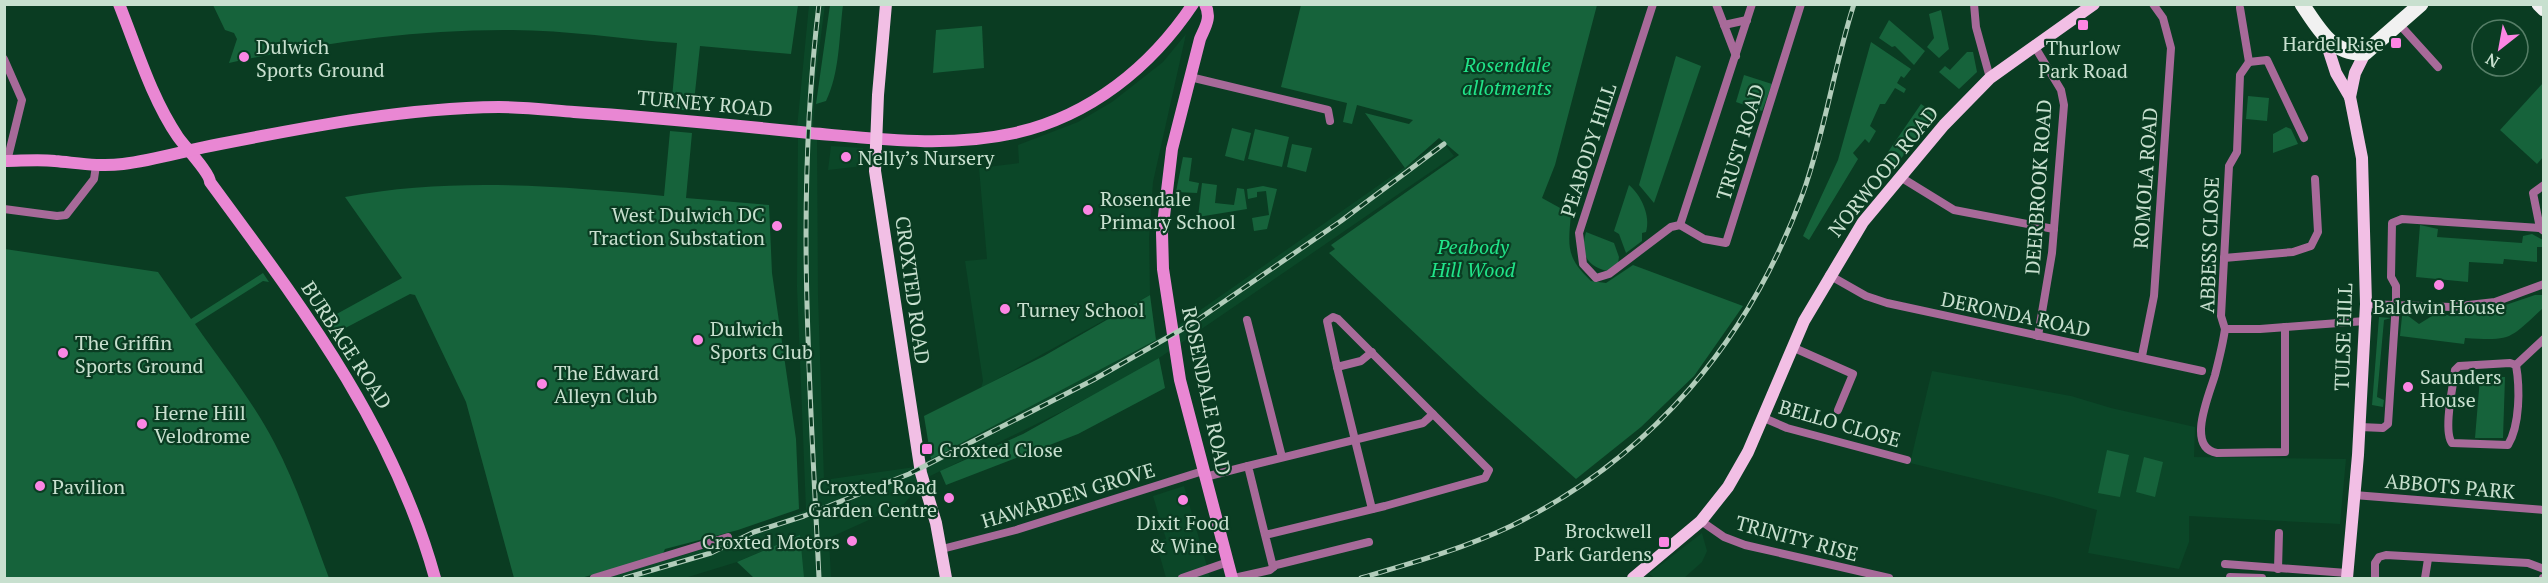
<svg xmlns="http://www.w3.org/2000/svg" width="2548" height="583" font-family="'PT Serif',serif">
<rect width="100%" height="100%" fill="#0a3c22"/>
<g fill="#0b4728">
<polygon points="809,5 825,5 815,81 813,131 797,128"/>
<polygon points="1186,34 1153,182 1149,238 1150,295 981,388 983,381 965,261 987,259 979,168 1019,163 1018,145 1078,122 1112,102 1163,62"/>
<polygon points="798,132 817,135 818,295 824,480 915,467 1166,334 1442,141 1454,156 1146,367 1061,412 926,478 904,504 829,538 831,578 800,578 800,535 737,562 685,578 606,578 734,540 806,510 797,287"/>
<polygon points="831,146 863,148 863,166 828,170"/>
<polygon points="1932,371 2071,396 2111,408 2195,427 2194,457 2346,459 2340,524 2189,516 2189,542 2179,569 2088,553 2097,510 2052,497 1910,463"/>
<polygon points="1184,486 1206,563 1210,578 1166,578 1156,542 1166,539 1153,496"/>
<polygon points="1702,533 1707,551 1702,562 1684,578 1655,578 1649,574"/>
</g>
<g fill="#16633b">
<path d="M 213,5 L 798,5 L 791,54 L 700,46 L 693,111 L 671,109 L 677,43 C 620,39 561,29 504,30 C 411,30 320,43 229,63 L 237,39 L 234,33 L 225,30 Z"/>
<path d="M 830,5 L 843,5 C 839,36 840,72 826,101 L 816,104 Z"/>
<path d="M 1301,5 L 1597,5 L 1555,165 L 1542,198 L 1571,214 C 1568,247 1566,257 1591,281 L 1606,283 L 1633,265 L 1743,306 L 1694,376 L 1641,427 L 1576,479 L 1480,394 L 1329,253 L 1335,249 L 1331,245 L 1459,155 L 1439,138 L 1405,168 L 1365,113 L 1409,124 L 1413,120 L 1357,105 L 1352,124 L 1343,122 L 1347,103 L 1281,87 Z"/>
<polygon points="1941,10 1949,49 1939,58 1927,47 1934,38 1929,14"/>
<polygon points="1889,20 1925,51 1914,65 1895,46 1892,47 1879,38"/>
<polygon points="982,26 984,68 933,73 936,30"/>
<polygon points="1871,42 1911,69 1904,78 1901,76 1897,83 1906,89 1904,93 1895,88 1885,104 1880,104 1870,126 1876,131 1869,143 1865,139 1853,153 1858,159 1809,240 1803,236 1838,160"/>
<polygon points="1967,52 1973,52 1977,72 1959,89 1939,72 1945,66 1950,70"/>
<polygon points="1676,56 1701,66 1654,203 1639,185"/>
<polygon points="1744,75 1772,84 1762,111 1736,102"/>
<polygon points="2543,83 2543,157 2537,164 2500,130"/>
<polygon points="2248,96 2269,98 2267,121 2246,119"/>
<polygon points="1921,104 1936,115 1895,166 1893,165 1890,169 1884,165 1881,171 1877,168"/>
<polygon points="2286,127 2291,129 2298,144 2273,153 2273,134"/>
<polygon points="1232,128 1251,133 1244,161 1225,156"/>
<polygon points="1255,129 1289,137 1282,167 1248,159"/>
<path d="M 670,131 L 692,133 L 686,198 L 769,205 L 772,273 L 796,439 L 799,509 L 738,530 L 665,549 L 662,555 L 581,578 L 514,578 L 466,402 L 415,295 L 410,294 L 334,334 L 324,321 L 402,278 L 345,197 C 452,177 557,186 664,196 Z"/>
<polygon points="1292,144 1312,148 1306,172 1287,167"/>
<polygon points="1183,157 1192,158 1189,181 1199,183 1197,193 1176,192"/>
<polygon points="1202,183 1217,185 1215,203 1234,205 1237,188 1244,189 1247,209 1198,217"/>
<path d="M 1629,185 C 1641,195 1651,216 1646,232 L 1642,233 L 1642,241 L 1626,253 L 1619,234 L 1614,231 Z"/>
<polygon points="1263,186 1277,189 1267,229 1254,231 1252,218 1269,215 1266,191 1257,192 1257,197 1248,199 1247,189"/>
<polygon points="2420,225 2438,229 2437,237 2522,243 2523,236 2532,234 2543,240 2543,247 2537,247 2537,262 2504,259 2503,264 2469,262 2468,282 2416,277"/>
<path d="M 1586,232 L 1614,243 L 1619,257 L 1618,263 L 1607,271 C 1586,266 1580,253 1586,232 Z"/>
<path d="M 5,249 L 158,272 L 191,319 L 263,273 L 269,282 L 263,281 L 195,324 C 222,363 252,400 274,442 C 297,485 312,533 329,578 L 6,578 Z"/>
<polygon points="1150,295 1156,340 931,459 924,416 1044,356"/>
<path d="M 2535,295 L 2543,295 L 2543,308 C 2509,339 2513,341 2465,338 L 2464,344 L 2400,336 L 2402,316 L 2407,315 L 2419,324 L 2432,316 L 2482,313 Z"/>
<polygon points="2379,317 2391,318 2384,320 2377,397 2384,400 2383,407 2372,405"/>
<polygon points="1159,358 1165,388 1078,434 946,485 940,471 1023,434"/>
<polygon points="2505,377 2503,438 2475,438 2480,378"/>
<polygon points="2107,450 2129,455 2120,497 2098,493"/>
<polygon points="2144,457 2163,462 2155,497 2136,492"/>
<polygon points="800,535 804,578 754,578 737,562"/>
</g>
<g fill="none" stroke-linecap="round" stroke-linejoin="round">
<g stroke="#a76a99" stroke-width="8">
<polyline points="1653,4 1579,233 1583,264 1596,278 1609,274 1671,227 1680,225"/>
<polyline points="1716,4 1736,56"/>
<polyline points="1974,4 1976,27 1990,78"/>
<polyline points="2240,8 2249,62"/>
<polyline points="1724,25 1747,20"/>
<polyline points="2400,25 2438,67"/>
<polyline points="2035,47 2061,90 2064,105 2052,253 2038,336"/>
<polyline points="4,59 22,100 7,161"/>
<polyline points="2249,62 2240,75 2237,152 2229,166 2221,316 2225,329 2260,329 2365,321"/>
<polyline points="2249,62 2267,60 2304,138"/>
<polyline points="1190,77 1328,110 1330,121"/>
<polyline points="1902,178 1954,210 2054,229"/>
<polyline points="4,209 57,216 66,215 94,179 96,166"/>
<polyline points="1680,225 1704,239 1726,243 1801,4"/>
<polyline points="1680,225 1752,4"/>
<polyline points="2540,228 2533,193 2544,185"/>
<polyline points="2224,258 2293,252 2311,246 2318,232 2315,179"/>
<polyline points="1829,275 1866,296 1887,303 2202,371"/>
<polyline points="2366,304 2451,307 2495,302 2544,284"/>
<polyline points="1247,320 1282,457"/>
<path d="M 2225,329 C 2223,344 2219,359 2215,375 C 2210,393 2185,448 2217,453 L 2285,452 L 2285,327"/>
<polyline points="1792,347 1853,374 1838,410"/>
<polyline points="1372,352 1361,361 1337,367 1327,321 1333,317 1338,319 1433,414"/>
<polyline points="2142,356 2154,296 2171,48 2163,18 2153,4"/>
<path d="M 2510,363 L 2516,365 C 2520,388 2520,425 2508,445 L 2452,443 C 2443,431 2453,386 2455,370 L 2459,366 Z"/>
<polyline points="2516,365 2544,339"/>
<polyline points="1337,367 1372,509"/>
<polyline points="1764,418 1787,428 1907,460"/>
<polyline points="2360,427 2383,428 2388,424 2396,303 2396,286 2391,277 2392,223 2402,219 2540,228 2544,231"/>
<polyline points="1205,477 1248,466"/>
<polyline points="2354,495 2544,510"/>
<polyline points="1701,521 1724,537 1745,545 1889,578"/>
<polyline points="1265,535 1248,466 1423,423 1433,414 1489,470 1485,478 1385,506 1265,535 1273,567"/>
<polyline points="942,549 1016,530 1203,471"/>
<polyline points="2225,564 2347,573"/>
<polyline points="2278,569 2279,533"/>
<polyline points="2230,577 2262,578"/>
<polyline points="594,578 728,537"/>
<polyline points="1182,578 1228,562"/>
<polyline points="1234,578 1270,570 1276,565 1369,542"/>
<polyline points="2375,578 2375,563 2379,557 2386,555 2528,563 2544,569"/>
<polyline points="2425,578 2428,559"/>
<polyline points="2543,578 2544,578"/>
</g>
<g stroke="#e987d3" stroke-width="12">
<path d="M 119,4 C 137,49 151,97 178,137 C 185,147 210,173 210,182 C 302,307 393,426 435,578"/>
<path d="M 1205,4 C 1212,18 1205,27 1200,39 L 1172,149 L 1162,233 L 1163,269 L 1180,380 L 1232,578"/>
<path d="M 4,161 C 21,161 38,159 55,161 C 78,163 99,167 123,164 C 156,160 187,150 220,144 C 312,126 405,108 499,107 C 524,107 549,110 574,112 C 653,117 731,125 810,133 C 879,139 947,148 1015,133 C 1090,116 1151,67 1193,4"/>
</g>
<g stroke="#f2bfe5" stroke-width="12">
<polyline points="886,4 878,95 875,171 921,473 936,523 946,578"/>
<polyline points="2325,39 2336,73 2350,97"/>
<polyline points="1633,578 1701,521 1728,487 1748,452 1804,321 1863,222 1944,125 1990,78 2094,4"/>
<polyline points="2347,578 2358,455 2366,304 2362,158 2350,97 2355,73 2365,53"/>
</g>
<g stroke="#f1f1f1" stroke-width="15">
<path d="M 2302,4 C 2319,29 2332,55 2365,53 L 2421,4"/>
<polyline points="2539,4 2544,9"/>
</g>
<defs>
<g id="rail">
<path d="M 819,4 C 795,200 810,383 819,578"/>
<polyline points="625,578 711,553 754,532 804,516 909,474 1093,380 1193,323 1341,221 1444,144"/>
<path d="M 1361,578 C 1412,563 1463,549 1511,526 C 1652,457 1750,339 1803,193 C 1825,132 1834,66 1854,4"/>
</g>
</defs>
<use href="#rail" stroke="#b1ccba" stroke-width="5"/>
<use href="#rail" stroke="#0a3c22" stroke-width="3" stroke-dasharray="9" stroke-linecap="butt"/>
</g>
<g fill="#fc86e4" stroke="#0a3c22" stroke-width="2">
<rect x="2077" y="19" width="12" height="12" rx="3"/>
<rect x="2390" y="37" width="12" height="12" rx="3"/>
<circle cx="244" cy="57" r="6"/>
<circle cx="846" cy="157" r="6"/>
<circle cx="1088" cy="210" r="6"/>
<circle cx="777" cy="226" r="6"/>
<circle cx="2439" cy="285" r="6"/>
<circle cx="1005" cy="309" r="6"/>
<circle cx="698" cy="340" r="6"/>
<circle cx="63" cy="353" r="6"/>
<circle cx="542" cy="384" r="6"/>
<circle cx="2408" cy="387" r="6"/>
<circle cx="142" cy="424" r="6"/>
<rect x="921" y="443" width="12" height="12" rx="3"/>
<circle cx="40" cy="486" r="6"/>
<circle cx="949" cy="498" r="6"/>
<circle cx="1183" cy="500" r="6"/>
<circle cx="852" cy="541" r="6"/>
<rect x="1658" y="536" width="12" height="12" rx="3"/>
</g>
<g text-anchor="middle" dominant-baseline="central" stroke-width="4.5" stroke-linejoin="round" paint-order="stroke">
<g font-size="20" fill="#c8e0cf" stroke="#0a3c22" text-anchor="start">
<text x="2384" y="43" text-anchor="end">Hardel Rise</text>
<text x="256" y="46">Dulwich<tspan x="256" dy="23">Sports Ground</tspan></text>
<text x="2083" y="47" text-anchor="middle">Thurlow<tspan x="2083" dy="23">Park Road</tspan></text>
<text x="858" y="157">Nelly’s Nursery</text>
<text x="1100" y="198">Rosendale<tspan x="1100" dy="23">Primary School</tspan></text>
<text x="765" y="214" text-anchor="end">West Dulwich DC<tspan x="765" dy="23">Traction Substation</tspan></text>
<text x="2439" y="306" text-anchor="middle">Baldwin House</text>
<text x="1017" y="309">Turney School</text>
<text x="710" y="328">Dulwich<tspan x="710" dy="23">Sports Club</tspan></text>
<text x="75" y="342">The Griffin<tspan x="75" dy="23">Sports Ground</tspan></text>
<text x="554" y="372">The Edward<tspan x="554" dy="23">Alleyn Club</tspan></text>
<text x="2420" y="376">Saunders<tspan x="2420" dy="23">House</tspan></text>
<text x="154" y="412">Herne Hill<tspan x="154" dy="23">Velodrome</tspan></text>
<text x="939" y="449">Croxted Close</text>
<text x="52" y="486">Pavilion</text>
<text x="937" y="486" text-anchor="end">Croxted Road<tspan x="937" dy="23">Garden Centre</tspan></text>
<text x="1183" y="522" text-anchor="middle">Dixit Food<tspan x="1183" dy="23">&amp; Wine</tspan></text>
<text x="1652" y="530" text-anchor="end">Brockwell<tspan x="1652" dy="23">Park Gardens</tspan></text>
<text x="840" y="541" text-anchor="end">Croxted Motors</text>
</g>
<g font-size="20" font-style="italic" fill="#21e489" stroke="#0a3c22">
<text x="1507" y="64">Rosendale<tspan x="1507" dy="23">allotments</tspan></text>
<text x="1473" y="246">Peabody<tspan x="1473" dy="23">Hill Wood</tspan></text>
</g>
<g font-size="20" fill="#c8e0cf" stroke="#0a3c22">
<text transform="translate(705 103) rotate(5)">TURNEY ROAD</text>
<text transform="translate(1740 142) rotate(-73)">TRUST ROAD</text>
<text transform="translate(1588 150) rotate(-72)">PEABODY HILL</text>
<text transform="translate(1883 171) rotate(-51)">NORWOOD ROAD</text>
<text transform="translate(2145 178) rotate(-86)">ROMOLA ROAD</text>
<text transform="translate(2038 187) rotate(-86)">DEERBROOK ROAD</text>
<text transform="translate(2209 245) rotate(-88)">ABBESS CLOSE</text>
<text transform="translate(913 290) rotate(82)">CROXTED ROAD</text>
<text transform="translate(2016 314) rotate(12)">DERONDA ROAD</text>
<text transform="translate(2343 337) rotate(-88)">TULSE HILL</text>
<text transform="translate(347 345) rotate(57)">BURBAGE ROAD</text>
<text transform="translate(1207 391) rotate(78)">ROSENDALE ROAD</text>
<text transform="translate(1840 423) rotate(16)">BELLO CLOSE</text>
<text transform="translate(2450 486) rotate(5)">ABBOTS PARK</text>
<text transform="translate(1068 495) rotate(-17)">HAWARDEN GROVE</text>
<text transform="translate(1797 538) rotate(15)">TRINITY RISE</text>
</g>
</g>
<rect width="2548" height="583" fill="none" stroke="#c8e0cf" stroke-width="12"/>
<g transform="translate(2500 48) rotate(211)"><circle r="28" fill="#0a3c22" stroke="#567e67" stroke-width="1.5"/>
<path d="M0-4.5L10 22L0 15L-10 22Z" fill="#fc86e4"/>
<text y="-9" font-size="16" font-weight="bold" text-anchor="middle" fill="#c8e0cf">N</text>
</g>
</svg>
